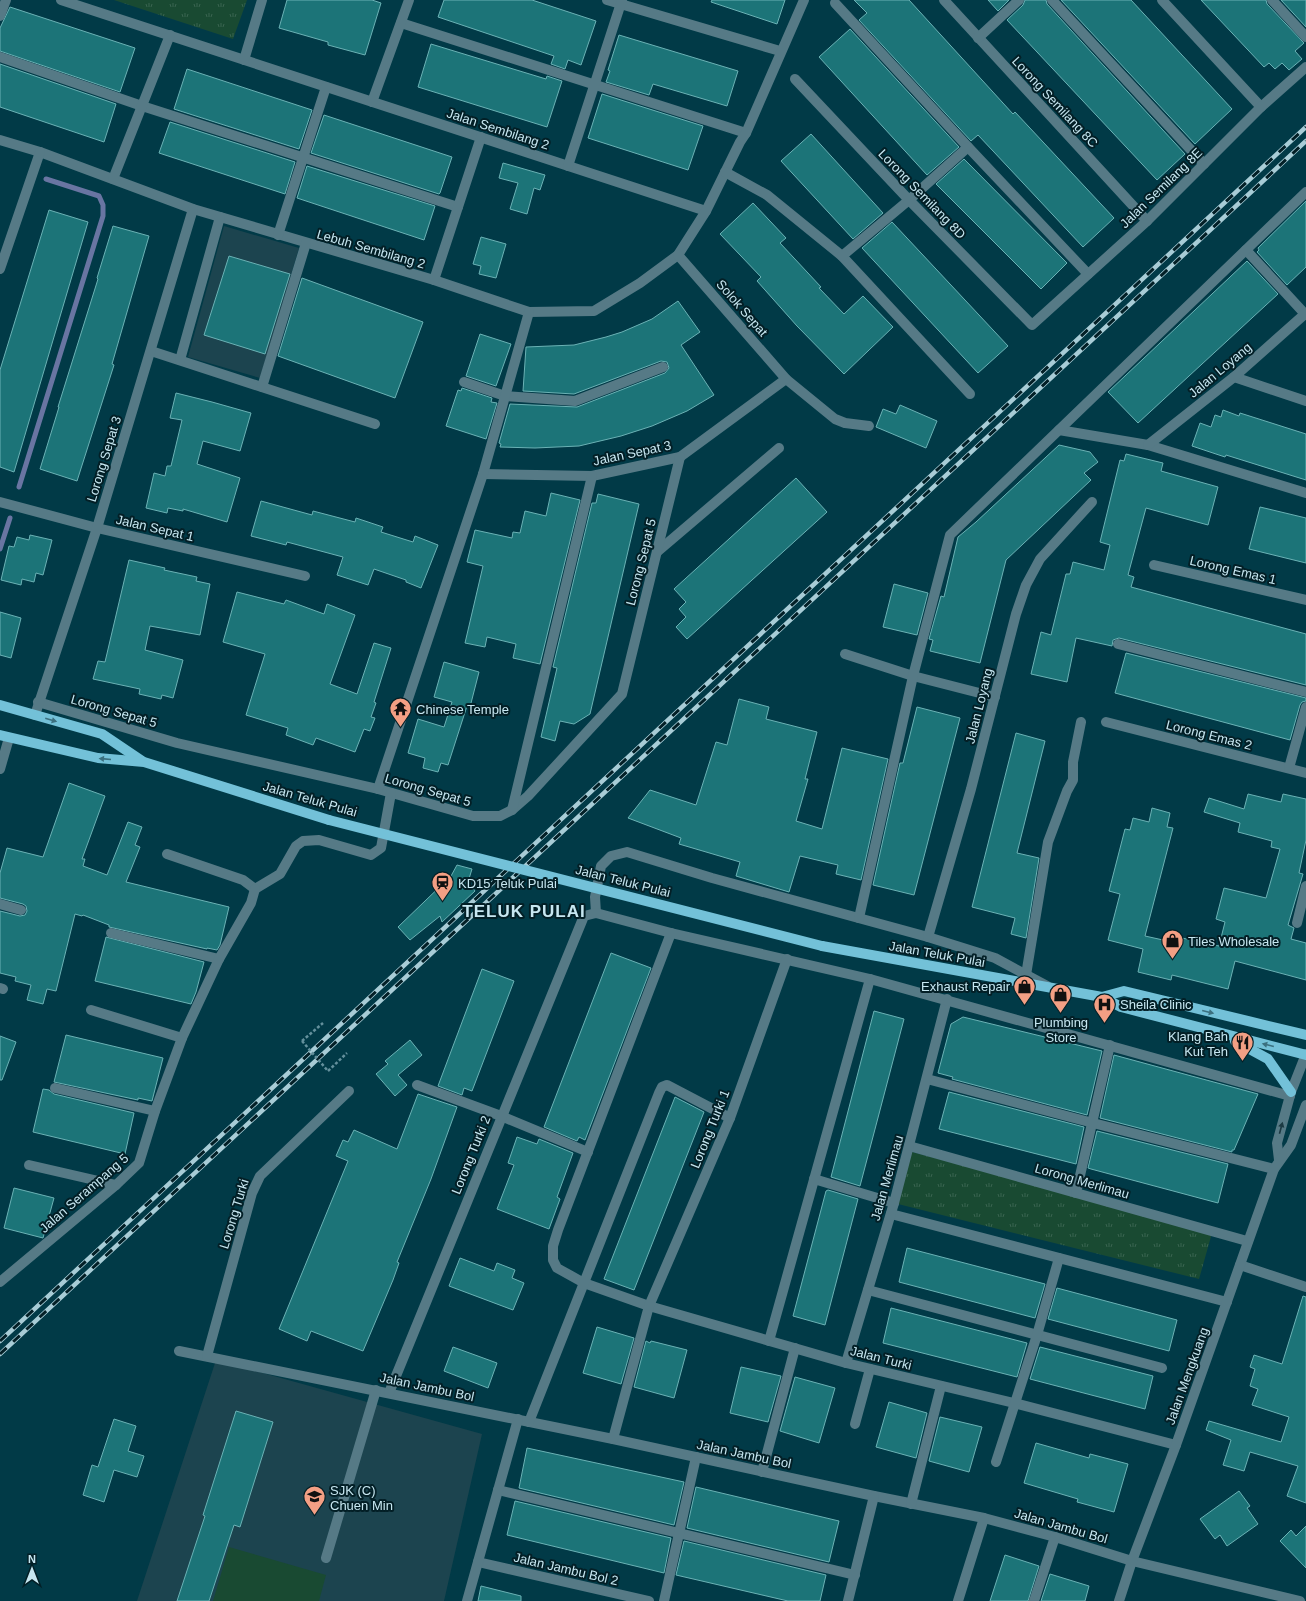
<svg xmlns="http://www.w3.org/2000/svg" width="1306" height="1601" font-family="Arial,sans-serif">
<defs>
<pattern id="park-tufts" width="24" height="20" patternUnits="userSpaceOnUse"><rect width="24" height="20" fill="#194a32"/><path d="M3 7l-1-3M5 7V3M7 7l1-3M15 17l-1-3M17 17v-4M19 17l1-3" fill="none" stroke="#396450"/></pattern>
</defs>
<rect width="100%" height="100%" fill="#013a47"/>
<g fill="#1c444f">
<polygon points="224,226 299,248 260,378 188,357"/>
<polygon points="216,1360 482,1434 444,1601 137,1601"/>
</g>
<g fill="url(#park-tufts)">
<polygon points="114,0 247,0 233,39"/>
<polygon points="905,1150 1212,1233 1199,1279 894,1203"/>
</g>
<polygon fill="#194a32" points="229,1547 326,1575 319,1601 213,1601"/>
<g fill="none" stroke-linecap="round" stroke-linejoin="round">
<g stroke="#6975a2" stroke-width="5">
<polyline points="19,487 103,216 103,205 99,196 46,179"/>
<polyline points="0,549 10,518"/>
</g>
</g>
<g fill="#1c7478" stroke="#6bb2b5">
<polygon points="287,0 372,0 381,3 365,55 328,45 328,42 279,28"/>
<polygon points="444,0 532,0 596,21 581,65 568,60 565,69 551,64 554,56 438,17"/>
<polygon points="712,0 785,0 777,24 711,2"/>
<polygon points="854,0 909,0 1013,114 1015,112 1114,218 1083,247 978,135 971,141 859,20 867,13"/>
<polygon points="988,0 1009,0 998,11"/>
<polygon points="1025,0 1046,0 1047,4 1185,154 1157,180 1007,20 1023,5"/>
<polygon points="1061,0 1131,0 1232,109 1195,144"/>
<polygon points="1201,0 1266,0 1267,4 1304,43 1295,51 1302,59 1289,70 1282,63 1275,69 1269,63 1264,67"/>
<polygon points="1281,0 1306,0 1306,27"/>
<polygon points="10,7 135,48 120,92 0,51 0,28"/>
<polygon points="850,29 959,147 927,175 819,57"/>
<polygon points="619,35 738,71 727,106 653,84 649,95 606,82 610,71 608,70"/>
<polygon points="431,44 546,79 547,76 562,81 547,127 418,87"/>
<polygon points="0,64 116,104 104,142 0,107"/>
<polygon points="187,69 312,110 299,149 174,109"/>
<polygon points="602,94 703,126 688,170 588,138"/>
<polygon points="324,115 452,157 440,193 439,194 311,153"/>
<polygon points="170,122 295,162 285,194 159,153"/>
<polygon points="811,134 883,213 853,239 781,161"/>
<polygon points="964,159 1067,263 1041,289 936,184"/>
<polygon points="503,163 545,175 540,190 534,188 527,214 510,209 518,183 499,178"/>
<polygon points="307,166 435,206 424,240 297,198"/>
<polygon points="1306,201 1306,267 1287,285 1257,252 1259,250 1258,248"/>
<polygon points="753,203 786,238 780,243 821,287 819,288 844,314 863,296 893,327 844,374 797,326 757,281 761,277 720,234"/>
<polygon points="49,210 88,222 14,472 0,467 0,370"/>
<polygon points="892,222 1008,346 978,373 862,248"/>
<polygon points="113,226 149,236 112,364 114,365 77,481 40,469 59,407 58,407 98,279 97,278"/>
<polygon points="481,237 506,244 496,278 479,274 481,266 473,264"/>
<polygon points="229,256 290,274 265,354 204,335"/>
<polygon points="1247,261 1278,294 1138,423 1108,392"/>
<polygon points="302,278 423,322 395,398 278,356"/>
<polygon points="678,301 700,332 681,345 714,395 687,411 652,426 621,436 579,446 535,448 500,447 501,444 499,443 510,404 577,407 665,373 669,368 667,362 661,361 574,394 523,391 526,347 574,345 606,337 622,332 652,319"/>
<polygon points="480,334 511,344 496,386 466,376"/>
<polygon points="462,388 492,398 491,402 497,403 486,439 446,426 458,390 461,391"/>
<polygon points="176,393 212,402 251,413 240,451 203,441 197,464 240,478 227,522 183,509 183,511 168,508 167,513 146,508 154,473 165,476 167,466 171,466 182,420 170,418"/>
<polygon points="900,405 937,421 926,448 876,427 883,409 896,414"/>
<polygon points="1223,410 1239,416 1240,413 1306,434 1306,480 1226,455 1225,457 1192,446 1200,423 1211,427 1215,415 1221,417"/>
<polygon points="1059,445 1090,452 1098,462 1084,473 1091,480 1006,560 980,663 930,651 933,640 929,639 941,596 944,597 958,537 976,522"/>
<polygon points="1126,454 1163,463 1161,471 1218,487 1208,525 1146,508 1128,575 1134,577 1131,587 1306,634 1306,685 1119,638 1113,640 1112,646 1076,638 1067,682 1031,674 1041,632 1051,635 1066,574 1070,574 1073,562 1104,570 1110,545 1100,542 1120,460 1124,461"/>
<polygon points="796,478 827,512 687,639 676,627 686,617 679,609 686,602 674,589"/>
<polygon points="551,493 580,500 540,664 513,658 516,644 487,637 485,647 465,643 483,566 467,562 475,530 512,538 513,532 520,533 525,511 546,516"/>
<polygon points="598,494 639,504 590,714 574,724 560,721 555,741 541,737 557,668 553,667 592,503 596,503"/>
<polygon points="261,501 312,515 313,511 355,522 356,518 383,527 381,532 413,542 415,536 438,545 421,588 406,582 406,580 374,569 368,585 337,575 343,557 287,542 286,545 251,536"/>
<polygon points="1260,507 1306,518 1306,563 1249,549"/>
<polygon points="30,535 52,540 43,575 36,573 34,582 22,579 21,585 1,580 9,546 14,547 17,537 29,540"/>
<polygon points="129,560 165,568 164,570 197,577 196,581 210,584 200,635 150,626 145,650 183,660 173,698 162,695 161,699 139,694 140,689 93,679 98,661 105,662"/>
<polygon points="894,584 928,593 917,635 883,627"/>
<polygon points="237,592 284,604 286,600 324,614 327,604 355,615 330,684 357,694 374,643 391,648 374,702 376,703 371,717 375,718 370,731 364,729 355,752 316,738 313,745 286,735 288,728 246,715 265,654 223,642"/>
<polygon points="0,612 21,618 11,658 0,655"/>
<polygon points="1126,653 1306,698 1306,701 1302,702 1300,705 1290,740 1115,693"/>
<polygon points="444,662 479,672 470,707 467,706 448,765 441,763 438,772 423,768 425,758 408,753 418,719 444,727 452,702 434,697"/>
<polygon points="739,699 769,707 766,719 817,732 805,779 808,779 796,821 822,829 842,748 888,759 861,880 836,874 838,865 800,856 789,892 736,876 740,862 679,844 681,838 628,818 650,790 696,805 716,742 727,745"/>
<polygon points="917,707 960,718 914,895 873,885 900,763 903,763"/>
<polygon points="1016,733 1045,741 1017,853 1039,858 1026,938 1011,934 1015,918 972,907"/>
<polygon points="69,783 105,796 82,859 85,859 83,866 107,875 128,822 142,827 135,845 140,847 126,882 229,907 220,945 217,950 207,948 207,949 109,927 109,925 83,915 82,916 75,914 56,991 47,989 43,1004 27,1000 31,985 15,981 16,977 0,973 0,911 20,916 25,915 27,911 26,906 23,904 0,898 0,873 7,848 43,857"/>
<polygon points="1248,794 1281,802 1283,794 1306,799 1306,840 1299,873 1303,874 1288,925 1294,928 1291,939 1306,943 1306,980 1235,961 1228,989 1172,975 1171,980 1138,972 1143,949 1108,940 1120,894 1109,891 1125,829 1130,830 1133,818 1149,822 1152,808 1170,813 1167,827 1173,828 1145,936 1181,944 1182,938 1219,946 1225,922 1216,919 1224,888 1266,898 1280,849 1271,847 1272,841 1238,832 1240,823 1204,812 1209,798 1244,809"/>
<polygon points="457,865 472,869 468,882 475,891 442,922 440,916 410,940 398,927 451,876"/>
<polygon points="106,937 204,962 196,992 191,1004 95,981"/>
<polygon points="611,953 651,968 585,1140 579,1137 577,1141 544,1127"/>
<polygon points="482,969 514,981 472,1091 464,1088 462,1095 438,1086"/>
<polygon points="874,1011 904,1019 860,1186 831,1177"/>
<polygon points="963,1017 1102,1051 1087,1115 952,1079 953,1077 938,1073 951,1024"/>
<polygon points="66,1035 163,1058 152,1101 138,1098 138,1100 54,1082"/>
<polygon points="0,1036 16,1042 2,1080 0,1080"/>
<polygon points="410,1040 422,1055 398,1075 407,1085 395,1096 376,1074 388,1064 385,1061"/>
<polygon points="1114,1055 1258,1094 1234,1150 1232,1150 1232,1152 1100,1118"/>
<polygon points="43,1089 49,1090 54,1094 134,1113 125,1154 33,1132"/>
<polygon points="949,1092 1084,1127 1076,1164 939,1129"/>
<polygon points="418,1094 457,1107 431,1179 397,1262 399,1263 393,1280 363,1351 311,1331 307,1341 279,1329 348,1161 336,1156 343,1140 348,1142 354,1130 397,1149"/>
<polygon points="675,1097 704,1112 634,1290 604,1279"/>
<polygon points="1097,1131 1228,1164 1218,1203 1091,1169 1088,1168"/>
<polygon points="517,1137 537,1144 539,1139 573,1153 557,1197 560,1199 549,1229 497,1209 514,1165 508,1163"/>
<polygon points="14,1188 54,1198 43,1238 4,1228"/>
<polygon points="828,1190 858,1199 825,1325 793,1316 826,1191"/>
<polygon points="907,1248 1045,1284 1035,1318 899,1282"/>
<polygon points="460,1258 494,1271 497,1263 515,1270 512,1278 524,1283 513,1310 449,1286"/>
<polygon points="1057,1288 1177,1320 1169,1351 1048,1319"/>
<polygon points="1303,1296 1306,1297 1306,1503 1287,1496 1298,1466 1250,1452 1244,1471 1223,1465 1231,1440 1206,1430 1209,1421 1281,1442 1289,1417 1252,1405 1258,1389 1250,1386 1255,1369 1250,1367 1254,1355 1282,1364"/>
<polygon points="891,1308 1027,1343 1017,1377 883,1343"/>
<polygon points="597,1327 634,1338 621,1384 583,1373"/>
<polygon points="646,1341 650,1343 651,1341 687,1350 674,1398 634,1387"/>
<polygon points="453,1347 497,1363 488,1388 444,1371"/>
<polygon points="1040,1347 1153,1376 1145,1409 1030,1379"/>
<polygon points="741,1367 781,1376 768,1422 730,1413"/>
<polygon points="795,1377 835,1388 819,1443 780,1431"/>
<polygon points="889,1402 927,1413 916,1458 876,1447"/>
<polygon points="236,1411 273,1422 240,1527 234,1525 209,1601 177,1601 205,1516 203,1515"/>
<polygon points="940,1417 982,1427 969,1472 929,1461"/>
<polygon points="114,1419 136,1426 128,1451 144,1456 137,1477 114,1470 104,1502 83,1495 92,1465 98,1467"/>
<polygon points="1036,1443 1089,1458 1090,1454 1128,1464 1114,1512 1077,1502 1078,1499 1024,1483"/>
<polygon points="527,1448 684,1482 674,1525 519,1488"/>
<polygon points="696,1487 839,1521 829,1562 687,1528"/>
<polygon points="1239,1491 1250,1506 1247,1508 1258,1524 1227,1546 1220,1535 1215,1539 1200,1519"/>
<polygon points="515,1501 671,1538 664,1573 507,1535"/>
<polygon points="1306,1526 1306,1568 1280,1541 1291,1530 1296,1536"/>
<polygon points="684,1541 826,1575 820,1601 788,1601 676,1575"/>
<polygon points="1005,1555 1039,1566 1028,1601 990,1601"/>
<polygon points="1050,1574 1089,1586 1085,1601 1041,1601"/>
<polygon points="481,1586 521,1596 521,1601 478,1601"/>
</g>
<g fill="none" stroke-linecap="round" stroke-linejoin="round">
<g stroke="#64909c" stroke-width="2.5" stroke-dasharray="3 2" stroke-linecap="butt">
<polyline points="302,1041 323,1023"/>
<polyline points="328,1071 347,1053"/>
</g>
<g stroke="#567a86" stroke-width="10">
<polyline points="61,0 706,211"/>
<polyline points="607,0 780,51"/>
<polyline points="944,0 1147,221"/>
<polyline points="1052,0 1204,164"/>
<polyline points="1162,0 1261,107"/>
<polyline points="1272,0 1306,37"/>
<polyline points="835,3 968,147 1088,274"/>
<polyline points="0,16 6,0"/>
<polyline points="401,23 746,133"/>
<polyline points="978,38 1019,0"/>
<polyline points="0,57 142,106 458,207"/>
<polyline points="244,60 262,0"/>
<polyline points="795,79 909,200 1032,325 1147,221 1261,107 1306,67"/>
<polyline points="372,102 409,0"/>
<polyline points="0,140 40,152 193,209 434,280 529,312 594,311 640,283 678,255 706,211 740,142 746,133 804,0"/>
<polyline points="568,166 622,0"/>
<polyline points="725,172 767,195 842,256 970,394"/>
<polyline points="113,179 170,35"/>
<polyline points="278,235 326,87"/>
<polyline points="1246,250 1306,315"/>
<polyline points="678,255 786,379 835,419 845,423 869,426"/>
<polyline points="842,256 909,200 968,147"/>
<polyline points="0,269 40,152"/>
<polyline points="434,280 481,137"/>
<polyline points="151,351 375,424"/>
<polyline points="180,360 220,217"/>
<polyline points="1234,377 1306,401"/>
<polyline points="464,382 505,396 575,401 663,367"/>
<polyline points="262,387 306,243"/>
<polyline points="1059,430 1148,445 1306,493"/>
<polyline points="1148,445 1234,377 1306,313"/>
<polyline points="483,474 592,476 680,457 786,379"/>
<polyline points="0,502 97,528 305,576"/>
<polyline points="657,552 779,448"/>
<polyline points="1154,565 1306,600"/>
<polyline points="1118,644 1306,692"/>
<polyline points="845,654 913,676 995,697"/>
<polyline points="38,702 177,743 378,789 473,816 500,816 512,810 528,796 622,694 680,457"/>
<polyline points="35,715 97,528 193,209"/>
<polyline points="1106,722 1306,773"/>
<polyline points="1289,768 1306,707"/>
<polyline points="0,769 9,738"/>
<polyline points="378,789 483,474 529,312"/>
<polyline points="512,810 592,476"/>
<polyline points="167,854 243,880 255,889"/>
<polyline points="255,889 280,874 296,846 303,841 319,840 371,855 381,848 391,793"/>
<polyline points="0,904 21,910"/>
<polyline points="596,913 595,897 601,866 611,856 627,852 712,878 928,937 995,958 1047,986"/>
<polyline points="859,918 913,676 950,535 1306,192"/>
<polyline points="1297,923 1306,886"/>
<polyline points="111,933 219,959"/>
<polyline points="671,933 558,1230 553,1246 553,1260 557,1268 584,1283 649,1306 846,1363 1014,1403 1176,1445"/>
<polyline points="928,937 971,789 1016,614 1026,585 1040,559 1092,502"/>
<polyline points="1026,975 1048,842 1067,791 1073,780 1073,762 1081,722"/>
<polyline points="0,988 3,989"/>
<polyline points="91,1010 182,1038"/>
<polyline points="927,1079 1093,1123 1274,1169"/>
<polyline points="417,1085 501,1116 588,1152"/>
<polyline points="55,1088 155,1111"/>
<polyline points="909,1146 1247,1241"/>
<polyline points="1279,1160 1277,1143 1291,1092 1306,1054"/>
<polyline points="29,1165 116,1185"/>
<polyline points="814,1179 894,1203"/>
<polyline points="1076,1193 1110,1045"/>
<polyline points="891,1214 1227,1302"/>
<polyline points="1240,1265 1306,1287"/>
<polyline points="0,1282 116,1185 139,1163 155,1111 182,1038 219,959 251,903 255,889"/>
<polyline points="868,1290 1162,1368"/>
<polyline points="769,1341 870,979"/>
<polyline points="179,1351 613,1439 874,1496 984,1518 1055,1537 1132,1561 1300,1601"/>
<polyline points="207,1356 252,1193 260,1176 349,1091"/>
<polyline points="846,1363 894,1203 947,999"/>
<polyline points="389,1393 584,916 596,913 671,933 870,979 1290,1096"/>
<polyline points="529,1422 659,1093 662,1087 667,1085 730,1118"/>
<polyline points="855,1424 870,1369"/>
<polyline points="613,1439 649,1306 730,1118 787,959"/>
<polyline points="996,1462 1037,1335 1059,1258"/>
<polyline points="762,1472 795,1348"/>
<polyline points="498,1490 855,1575"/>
<polyline points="911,1504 941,1386"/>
<polyline points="326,1558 376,1390"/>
<polyline points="478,1562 649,1601"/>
<polyline points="467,1601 518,1419"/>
<polyline points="664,1601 696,1457"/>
<polyline points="848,1601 874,1496"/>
<polyline points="958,1601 984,1518"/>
<polyline points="1034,1601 1055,1537"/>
<polyline points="1119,1601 1132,1561 1176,1445 1274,1169 1291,1145 1306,1105"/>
</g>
<g stroke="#73c1d8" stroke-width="10">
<polyline points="0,705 102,734 142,761"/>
<polyline points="0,735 98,758 144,762 329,820"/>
<polyline points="822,946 1102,997 1121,1007 1306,1055"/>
<polyline points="1102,997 1124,991 1306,1035"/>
<polyline points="1235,1041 1268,1059 1291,1092"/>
</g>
<defs>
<g id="rail">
<polyline points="0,1341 1306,127"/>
<polyline points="0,1354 1306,141"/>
</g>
</defs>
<use href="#rail" stroke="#a8ccd6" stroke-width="4.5"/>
<use href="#rail" stroke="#031f26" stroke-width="3" stroke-dasharray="9" stroke-linecap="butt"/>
<polyline stroke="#64909c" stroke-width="2.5" stroke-dasharray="3 2" stroke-linecap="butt" points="302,1041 328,1071"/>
<polyline stroke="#73c1d8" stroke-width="10" points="329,820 822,946"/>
</g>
<defs><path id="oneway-solid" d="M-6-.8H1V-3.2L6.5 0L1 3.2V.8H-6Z"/></defs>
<g fill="#3b707f">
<use href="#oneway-solid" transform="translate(51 720) rotate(16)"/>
<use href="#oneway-solid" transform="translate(105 759) rotate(-175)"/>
<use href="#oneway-solid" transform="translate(1208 1012) rotate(14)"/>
<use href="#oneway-solid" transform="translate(1268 1045) rotate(-166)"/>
</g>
<use fill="#1c3a43" href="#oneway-solid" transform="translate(1281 1128) rotate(-75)"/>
<defs>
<symbol id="temple-pin" viewBox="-11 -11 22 30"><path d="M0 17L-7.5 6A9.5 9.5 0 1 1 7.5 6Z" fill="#f39f84" stroke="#031f26"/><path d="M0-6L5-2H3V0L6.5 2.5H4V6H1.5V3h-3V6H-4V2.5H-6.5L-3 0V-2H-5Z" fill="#111"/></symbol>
<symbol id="station-pin" viewBox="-11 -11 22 30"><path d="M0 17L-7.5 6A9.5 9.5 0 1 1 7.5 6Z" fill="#f39f84" stroke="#031f26"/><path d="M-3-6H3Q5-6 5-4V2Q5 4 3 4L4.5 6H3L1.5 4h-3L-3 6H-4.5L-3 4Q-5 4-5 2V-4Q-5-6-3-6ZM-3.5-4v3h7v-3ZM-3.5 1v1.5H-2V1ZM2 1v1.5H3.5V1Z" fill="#111"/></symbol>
<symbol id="shop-pin" viewBox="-11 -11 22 30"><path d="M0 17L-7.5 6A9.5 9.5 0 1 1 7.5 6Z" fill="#f39f84" stroke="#031f26"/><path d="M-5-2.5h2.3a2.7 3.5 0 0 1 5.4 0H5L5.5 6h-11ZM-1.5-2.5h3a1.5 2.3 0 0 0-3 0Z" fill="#111"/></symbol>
<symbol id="hospital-pin" viewBox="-11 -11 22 30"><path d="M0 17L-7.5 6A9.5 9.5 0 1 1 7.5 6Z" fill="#f39f84" stroke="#031f26"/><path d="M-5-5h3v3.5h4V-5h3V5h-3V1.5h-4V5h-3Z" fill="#111"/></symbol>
<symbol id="restaurant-pin" viewBox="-11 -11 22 30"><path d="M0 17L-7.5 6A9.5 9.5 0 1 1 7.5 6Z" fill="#f39f84" stroke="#031f26"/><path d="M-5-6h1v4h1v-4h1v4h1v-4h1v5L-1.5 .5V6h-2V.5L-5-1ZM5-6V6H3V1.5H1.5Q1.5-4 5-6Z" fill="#111"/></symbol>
<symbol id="school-pin" viewBox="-11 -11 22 30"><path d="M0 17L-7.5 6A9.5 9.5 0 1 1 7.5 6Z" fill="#f39f84" stroke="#031f26"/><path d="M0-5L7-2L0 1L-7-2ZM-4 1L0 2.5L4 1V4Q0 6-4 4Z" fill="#111"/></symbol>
</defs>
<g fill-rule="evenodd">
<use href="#temple-pin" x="388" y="696" width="25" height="34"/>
<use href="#station-pin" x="430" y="870" width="25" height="34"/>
<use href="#shop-pin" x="1160" y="928" width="25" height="34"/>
<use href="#shop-pin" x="1012" y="974" width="25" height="34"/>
<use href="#shop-pin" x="1048" y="982" width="25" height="34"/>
<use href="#hospital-pin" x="1092" y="992" width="25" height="34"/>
<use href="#restaurant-pin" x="1230" y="1030" width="25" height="34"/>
<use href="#school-pin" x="302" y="1484" width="25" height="34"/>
</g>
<g text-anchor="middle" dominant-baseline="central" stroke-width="4" stroke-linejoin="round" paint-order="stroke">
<g font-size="13" fill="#c7e7f1" stroke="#031f26">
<text transform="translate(1055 102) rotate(47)">Lorong Semilang 8C</text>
<text transform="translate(498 129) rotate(18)">Jalan Sembilang 2</text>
<text transform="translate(1161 188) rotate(-44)">Jalan Semilang 8E</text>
<text transform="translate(922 194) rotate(46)">Lorong Semilang 8D</text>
<text transform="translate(371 249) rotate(16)">Lebuh Sembilang 2</text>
<text transform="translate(742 308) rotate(49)">Solok Sepat</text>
<text transform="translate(1220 370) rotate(-40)">Jalan Loyang</text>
<text transform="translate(632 453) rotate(-12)">Jalan Sepat 3</text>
<text transform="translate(104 459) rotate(-73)">Lorong Sepat 3</text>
<text transform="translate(155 528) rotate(13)">Jalan Sepat 1</text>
<text transform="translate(641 562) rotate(-76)">Lorong Sepat 5</text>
<text transform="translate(1233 570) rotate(13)">Lorong Emas 1</text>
<text transform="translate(979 706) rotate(-76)">Jalan Loyang</text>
<text transform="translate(114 711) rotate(16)">Lorong Sepat 5</text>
<text transform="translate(1209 735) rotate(14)">Lorong Emas 2</text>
<text transform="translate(428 790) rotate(16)">Lorong Sepat 5</text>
<text transform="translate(310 799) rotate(16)">Jalan Teluk Pulai</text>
<text transform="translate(623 881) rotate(14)">Jalan Teluk Pulai</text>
<text transform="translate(937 954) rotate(10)">Jalan Teluk Pulai</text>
<text transform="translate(710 1129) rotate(-68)">Lorong Turki 1</text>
<text transform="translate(471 1155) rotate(-68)">Lorong Turki 2</text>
<text transform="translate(887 1178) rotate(-74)">Jalan Merlimau</text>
<text transform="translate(1082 1181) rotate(16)">Lorong Merlimau</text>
<text transform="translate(84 1193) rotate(-41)">Jalan Serampang 5</text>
<text transform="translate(234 1214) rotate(-73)">Lorong Turki</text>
<text transform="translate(881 1358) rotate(14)">Jalan Turki</text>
<text transform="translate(1187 1376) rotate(-70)">Jalan Mengkuang</text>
<text transform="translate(427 1387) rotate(12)">Jalan Jambu Bol</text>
<text transform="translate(744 1454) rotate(12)">Jalan Jambu Bol</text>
<text transform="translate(1061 1526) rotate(16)">Jalan Jambu Bol</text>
<text transform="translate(566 1569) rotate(13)">Jalan Jambu Bol 2</text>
</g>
<g font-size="13" fill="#c7e7f1" stroke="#031f26" text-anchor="start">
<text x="416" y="709">Chinese Temple</text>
<text x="458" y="883">KD15 Teluk Pulai</text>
<text x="1188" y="941">Tiles Wholesale</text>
<text x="1010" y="986" text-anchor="end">Exhaust Repair</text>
<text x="1120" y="1004">Sheila Clinic</text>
<text x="1061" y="1022" text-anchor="middle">Plumbing<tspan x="1061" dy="15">Store</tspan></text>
<text x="1228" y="1036" text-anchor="end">Klang Bah<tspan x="1228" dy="15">Kut Teh</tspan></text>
<text x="330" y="1490">SJK (C)<tspan x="330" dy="15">Chuen Min</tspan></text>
</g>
<g font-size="17" font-weight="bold" letter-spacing="1" fill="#c7e7f1" stroke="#031f26">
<text x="524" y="911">TELUK PULAI</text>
</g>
</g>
<g transform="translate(32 1569)" stroke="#031f26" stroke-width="3" paint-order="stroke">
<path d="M0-3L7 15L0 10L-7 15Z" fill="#c7e7f1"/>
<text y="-6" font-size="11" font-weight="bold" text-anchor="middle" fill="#c7e7f1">N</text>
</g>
</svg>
